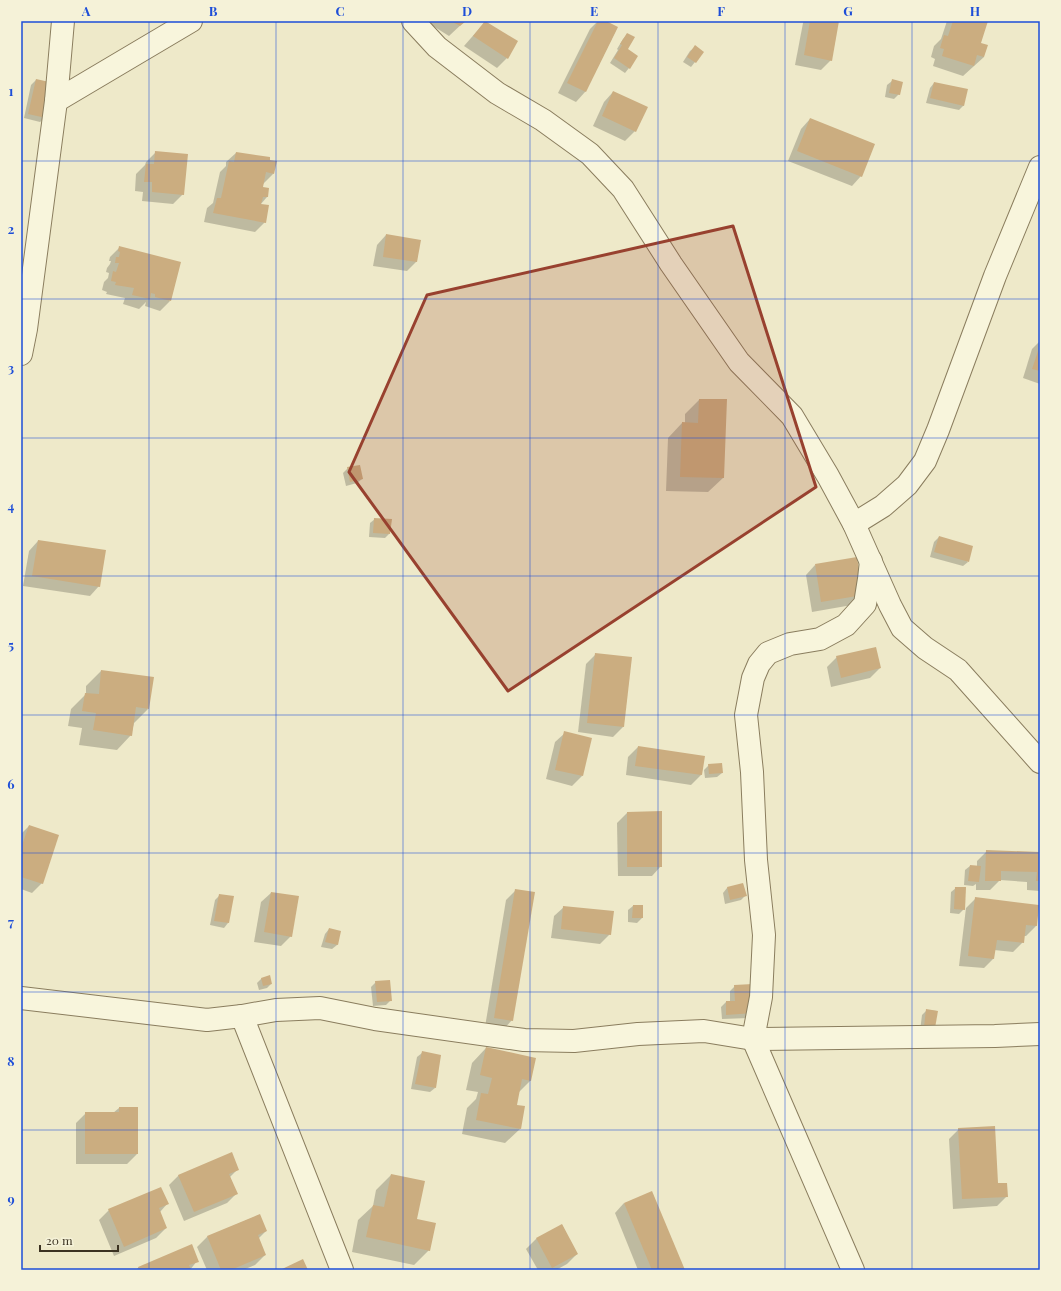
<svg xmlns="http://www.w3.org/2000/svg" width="1061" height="1291" font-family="'Playfair Display',serif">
<rect width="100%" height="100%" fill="#eee9c9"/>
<g fill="#0003">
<polygon points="425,21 465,21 449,36"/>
<polygon points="598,21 603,21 617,28 585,92 576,102 558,93 590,29"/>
<polygon points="804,21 838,21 831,60 821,70 795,65 803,23"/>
<polygon points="947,21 987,21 980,44 984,57 963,76 933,66 935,59 931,57 934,46 941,39"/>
<polygon points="485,22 507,58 497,68 464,46"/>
<polygon points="628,34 627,50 629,68 625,73 610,63 618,50 617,49 623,39"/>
<polygon points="695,47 695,62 691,67 683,62 690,51"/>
<polygon points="36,80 45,118 40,122 24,118 31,85"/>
<polygon points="892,81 899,94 894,99 885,97 887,85"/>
<polygon points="934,83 964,105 959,110 926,103 930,88"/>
<polygon points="613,92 635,131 625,141 593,126 604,102"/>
<polygon points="810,119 861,176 852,186 788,161 801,129"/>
<polygon points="156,152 183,194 173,204 142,201 143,192 135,191 136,174 145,165 146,162"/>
<polygon points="236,153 269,161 273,174 263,184 262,188 267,197 260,205 265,222 255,232 204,222 207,208 213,203 220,172 226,166 226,162"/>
<polygon points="386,235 417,261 407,271 373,266 377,245"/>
<polygon points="120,247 170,301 160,311 145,306 146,302 139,309 123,304 125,298 106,294 107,292 102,290 104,282 108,278 109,273 106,272 107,268 110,264 111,261 109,261 110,257"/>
<polygon points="1040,341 1040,384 1023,378 1032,349"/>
<polygon points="699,400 723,478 708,492 666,491 668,438 682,423 685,423 685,414"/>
<polygon points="348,468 362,479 357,483 346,486 343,473"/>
<polygon points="375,519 389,534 385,538 369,537 370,523"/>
<polygon points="939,537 968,562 963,566 930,557 934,542"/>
<polygon points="38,541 99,586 90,596 23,586 29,551"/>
<polygon points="815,565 862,595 852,605 812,612 806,575"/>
<polygon points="596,654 623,727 613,737 578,732 586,664"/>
<polygon points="837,657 880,668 870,678 831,687 827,667"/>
<polygon points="101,671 148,709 134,723 131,735 117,750 79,745 82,728 68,726 71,709 86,694 86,686"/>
<polygon points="565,733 582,776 572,786 546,779 555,742"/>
<polygon points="638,747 703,757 701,775 691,785 626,775 628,757"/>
<polygon points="709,765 722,773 717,777 705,778 704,770"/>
<polygon points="627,813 661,866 652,876 618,876 617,823"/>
<polygon points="29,826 42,883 32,893 21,889 21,834"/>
<polygon points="987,851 1040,853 1040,891 1027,890 1027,882 1000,880 990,890 976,890 976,884 973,886 964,885 965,870 970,866 977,867 977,861"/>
<polygon points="743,884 745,896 741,900 725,904 723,893 727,888"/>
<polygon points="956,888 964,909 959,914 950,913 951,892"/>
<polygon points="516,890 512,1020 503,1030 485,1027 506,900"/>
<polygon points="271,893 297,897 291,936 281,946 254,942 261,902"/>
<polygon points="220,895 228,923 224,928 210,925 215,900"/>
<polygon points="976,898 1038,906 1036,926 1026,936 1024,936 1023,942 1013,952 994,950 993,959 984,968 959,966 966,908"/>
<polygon points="633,906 642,906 642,918 637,923 628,922 628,910"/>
<polygon points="564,907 610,934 600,944 551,938 554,916"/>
<polygon points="329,929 340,932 337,945 332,949 321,947 325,934"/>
<polygon points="262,978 271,984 267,988 259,990 257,983"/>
<polygon points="376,982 391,1000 386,1005 373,1006 371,987"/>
<polygon points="735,986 749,1018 722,1019 721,1007 726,1002 730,1002 730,991"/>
<polygon points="927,1010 937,1011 920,1031 922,1015"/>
<polygon points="486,1048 531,1080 518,1093 516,1105 520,1129 505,1143 462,1134 467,1108 476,1099 478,1092 466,1090 472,1063"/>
<polygon points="422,1053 435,1088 430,1092 411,1089 417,1057"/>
<polygon points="119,1108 137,1154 127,1164 76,1164 76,1123 86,1113 113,1113"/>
<polygon points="959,1129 997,1184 1007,1196 997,1206 953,1209 949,1139"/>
<polygon points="238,1169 230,1177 236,1194 227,1203 184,1221 169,1185 179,1175"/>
<polygon points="391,1175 416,1220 429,1250 414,1265 352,1252 358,1220 373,1206 376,1190"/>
<polygon points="624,1203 684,1270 638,1270 615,1213"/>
<polygon points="167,1204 160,1212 166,1228 156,1238 114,1256 99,1220 109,1210"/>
<polygon points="259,1215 266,1231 258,1239 265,1255 255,1265 243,1270 207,1270 197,1247 207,1237"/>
<polygon points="562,1225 577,1254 567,1264 556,1270 538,1270 526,1249 536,1239"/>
<polygon points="197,1261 190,1270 136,1270 139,1267"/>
</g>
<g fill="#cbad80">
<polygon points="451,21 466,21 460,26"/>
<polygon points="485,21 518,41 508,59 473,36"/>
<polygon points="598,21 606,21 618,27 586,92 567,83"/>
<polygon points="810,21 839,21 832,61 804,55"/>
<polygon points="953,21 988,21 981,43 988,45 984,57 977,55 974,66 942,56 944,49 940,48 944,35 948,36"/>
<polygon points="627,33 635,37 628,49 638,56 630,69 614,58 622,45 620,44"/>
<polygon points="695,45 704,52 696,63 687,57"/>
<polygon points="36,79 54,83 46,118 28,114"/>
<polygon points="892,79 903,82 900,95 889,93"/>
<polygon points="934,82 968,89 964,106 930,98"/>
<polygon points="613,91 648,107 636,132 602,116"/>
<polygon points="810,118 875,144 862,177 797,151"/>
<polygon points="155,151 188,154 184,195 152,192 152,182 144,182 146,164 154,164"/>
<polygon points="236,152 270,157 270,160 277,161 274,174 266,172 263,187 269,188 268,197 263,197 261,204 269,205 266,223 213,213 217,198 221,198 229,161 234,162"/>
<polygon points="386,234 421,240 417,262 383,257"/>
<polygon points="119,246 181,262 171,301 155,297 155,294 151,293 150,299 132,295 134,288 115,285 116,282 111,281 113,271 116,272 119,263 115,263 116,257 119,257 120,252 118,251"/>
<polygon points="1040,345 1040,371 1032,369"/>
<polygon points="699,399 727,399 724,478 680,477 682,422 698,423"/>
<polygon points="360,465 363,479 350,482 347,467"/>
<polygon points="374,518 392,519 390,534 373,533"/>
<polygon points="939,536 973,546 969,562 934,552"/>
<polygon points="38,540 106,550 100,587 32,576"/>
<polygon points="857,557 863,595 821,602 815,564"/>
<polygon points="876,647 881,668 841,678 836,656"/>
<polygon points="595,653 632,657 624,727 587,723"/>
<polygon points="101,670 154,677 149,709 136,707 132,736 93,730 96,713 82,711 85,693 99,694"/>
<polygon points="564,731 592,738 583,776 555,770"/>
<polygon points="638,746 705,756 702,775 635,766"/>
<polygon points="722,763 723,773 709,774 708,764"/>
<polygon points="662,811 662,867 627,867 627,812"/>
<polygon points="29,825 59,835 43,884 21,877 21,848"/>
<polygon points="986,850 1040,852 1040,881 1036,881 1037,872 1001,871 1001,881 985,881"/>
<polygon points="970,865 981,866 979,882 968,881"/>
<polygon points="743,883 747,896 730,900 727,887"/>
<polygon points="955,887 966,887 965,910 954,909"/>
<polygon points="515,889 535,892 513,1021 494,1018"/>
<polygon points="271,892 299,896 292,937 264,932"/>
<polygon points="219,894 234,896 229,923 214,921"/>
<polygon points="975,897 1039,905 1037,926 1026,925 1024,943 997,940 994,959 968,956"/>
<polygon points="633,905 643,905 643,918 632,918"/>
<polygon points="563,906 614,911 611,935 561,929"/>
<polygon points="329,928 341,931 338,945 325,942"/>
<polygon points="270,975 272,984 263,986 261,978"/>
<polygon points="390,980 392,1001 377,1002 375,981"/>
<polygon points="753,984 754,1013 726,1015 726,1001 735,1001 734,985"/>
<polygon points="926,1009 938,1011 935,1028 924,1027"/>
<polygon points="486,1047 536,1058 531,1081 522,1079 517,1105 525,1106 521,1129 476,1120 481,1093 488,1094 492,1078 480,1075"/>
<polygon points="422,1051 441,1055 436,1088 415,1084"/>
<polygon points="119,1107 138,1107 138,1154 85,1154 85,1112 119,1112"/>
<polygon points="995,1126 998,1183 1007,1183 1008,1197 962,1199 958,1128"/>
<polygon points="232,1152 239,1170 229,1174 238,1194 194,1212 178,1175"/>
<polygon points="391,1174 425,1181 417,1219 436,1223 430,1251 366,1237 373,1205 384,1207"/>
<polygon points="161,1187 169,1204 159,1208 167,1228 124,1247 108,1209"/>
<polygon points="652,1191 685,1270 652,1270 624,1203"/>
<polygon points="260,1214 267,1231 258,1235 266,1255 231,1270 221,1270 207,1236"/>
<polygon points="562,1224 578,1254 552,1268 536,1238"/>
<polygon points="192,1244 199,1262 189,1265 191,1270 139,1270 138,1267"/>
<polygon points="303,1259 308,1270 280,1270"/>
</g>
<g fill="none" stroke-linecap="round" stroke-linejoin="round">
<defs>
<g id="minor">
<polyline points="413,21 437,47 497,93 543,120 590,154 623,189 671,264 739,362 792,416 828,476 854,524 890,605 902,628 925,648 958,670 1040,762"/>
<polyline points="56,101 191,21"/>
<polyline points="21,354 26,329 56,101 63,21"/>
<polyline points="854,524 883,506 907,485 925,461 938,430 995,276 1040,167"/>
<polyline points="21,998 207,1020 242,1016 276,1010 320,1008 375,1019 524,1040 574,1041 638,1034 704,1031 753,1039 995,1036 1040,1034"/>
<polyline points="242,1016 342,1270"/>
<polyline points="853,1270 753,1039 761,997 764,935 756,860 752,772 746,715 753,678 759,664 768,653 790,644 820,639 846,625 865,604 869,579 871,561"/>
</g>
</defs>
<use href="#minor" stroke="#8a7d5e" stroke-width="24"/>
<use href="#minor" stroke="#f8f5dc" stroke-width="22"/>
</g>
<path fill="#98412f" fill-opacity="0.2" stroke="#98412f" stroke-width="3" stroke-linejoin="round" d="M 733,226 L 816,487 L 508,691 L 349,472 L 427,295 Z"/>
<path fill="none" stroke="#1d4ed8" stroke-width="1" stroke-opacity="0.55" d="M 149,21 L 149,1270M 276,21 L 276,1270M 403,21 L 403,1270M 530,21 L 530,1270M 658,21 L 658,1270M 785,21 L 785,1270M 912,21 L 912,1270M 21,161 L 1040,161M 21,299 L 1040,299M 21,438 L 1040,438M 21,576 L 1040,576M 21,715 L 1040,715M 21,853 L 1040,853M 21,992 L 1040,992M 21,1130 L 1040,1130"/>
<rect width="1061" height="1291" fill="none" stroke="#f5f2d8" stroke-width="44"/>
<path d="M40 1245v6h78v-6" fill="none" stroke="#3b3221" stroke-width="2"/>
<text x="46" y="1245" font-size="12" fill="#3b3221" stroke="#f5f2d8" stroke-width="3" paint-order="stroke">20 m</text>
<rect x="22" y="22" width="1017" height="1247" fill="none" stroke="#1d4ed8" stroke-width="1.5"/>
<g font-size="13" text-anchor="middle" font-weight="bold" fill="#1d4ed8">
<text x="86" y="16">A</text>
<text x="213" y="16">B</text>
<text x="340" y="16">C</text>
<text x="467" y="16">D</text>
<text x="594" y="16">E</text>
<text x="721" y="16">F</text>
<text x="848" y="16">G</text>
<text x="975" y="16">H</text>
<text x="11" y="96">1</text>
<text x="11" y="234">2</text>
<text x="11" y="373">3</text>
<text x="11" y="511">4</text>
<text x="11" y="650">5</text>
<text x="11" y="789">6</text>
<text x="11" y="927">7</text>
<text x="11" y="1066">8</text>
<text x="11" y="1204">9</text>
</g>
</svg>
